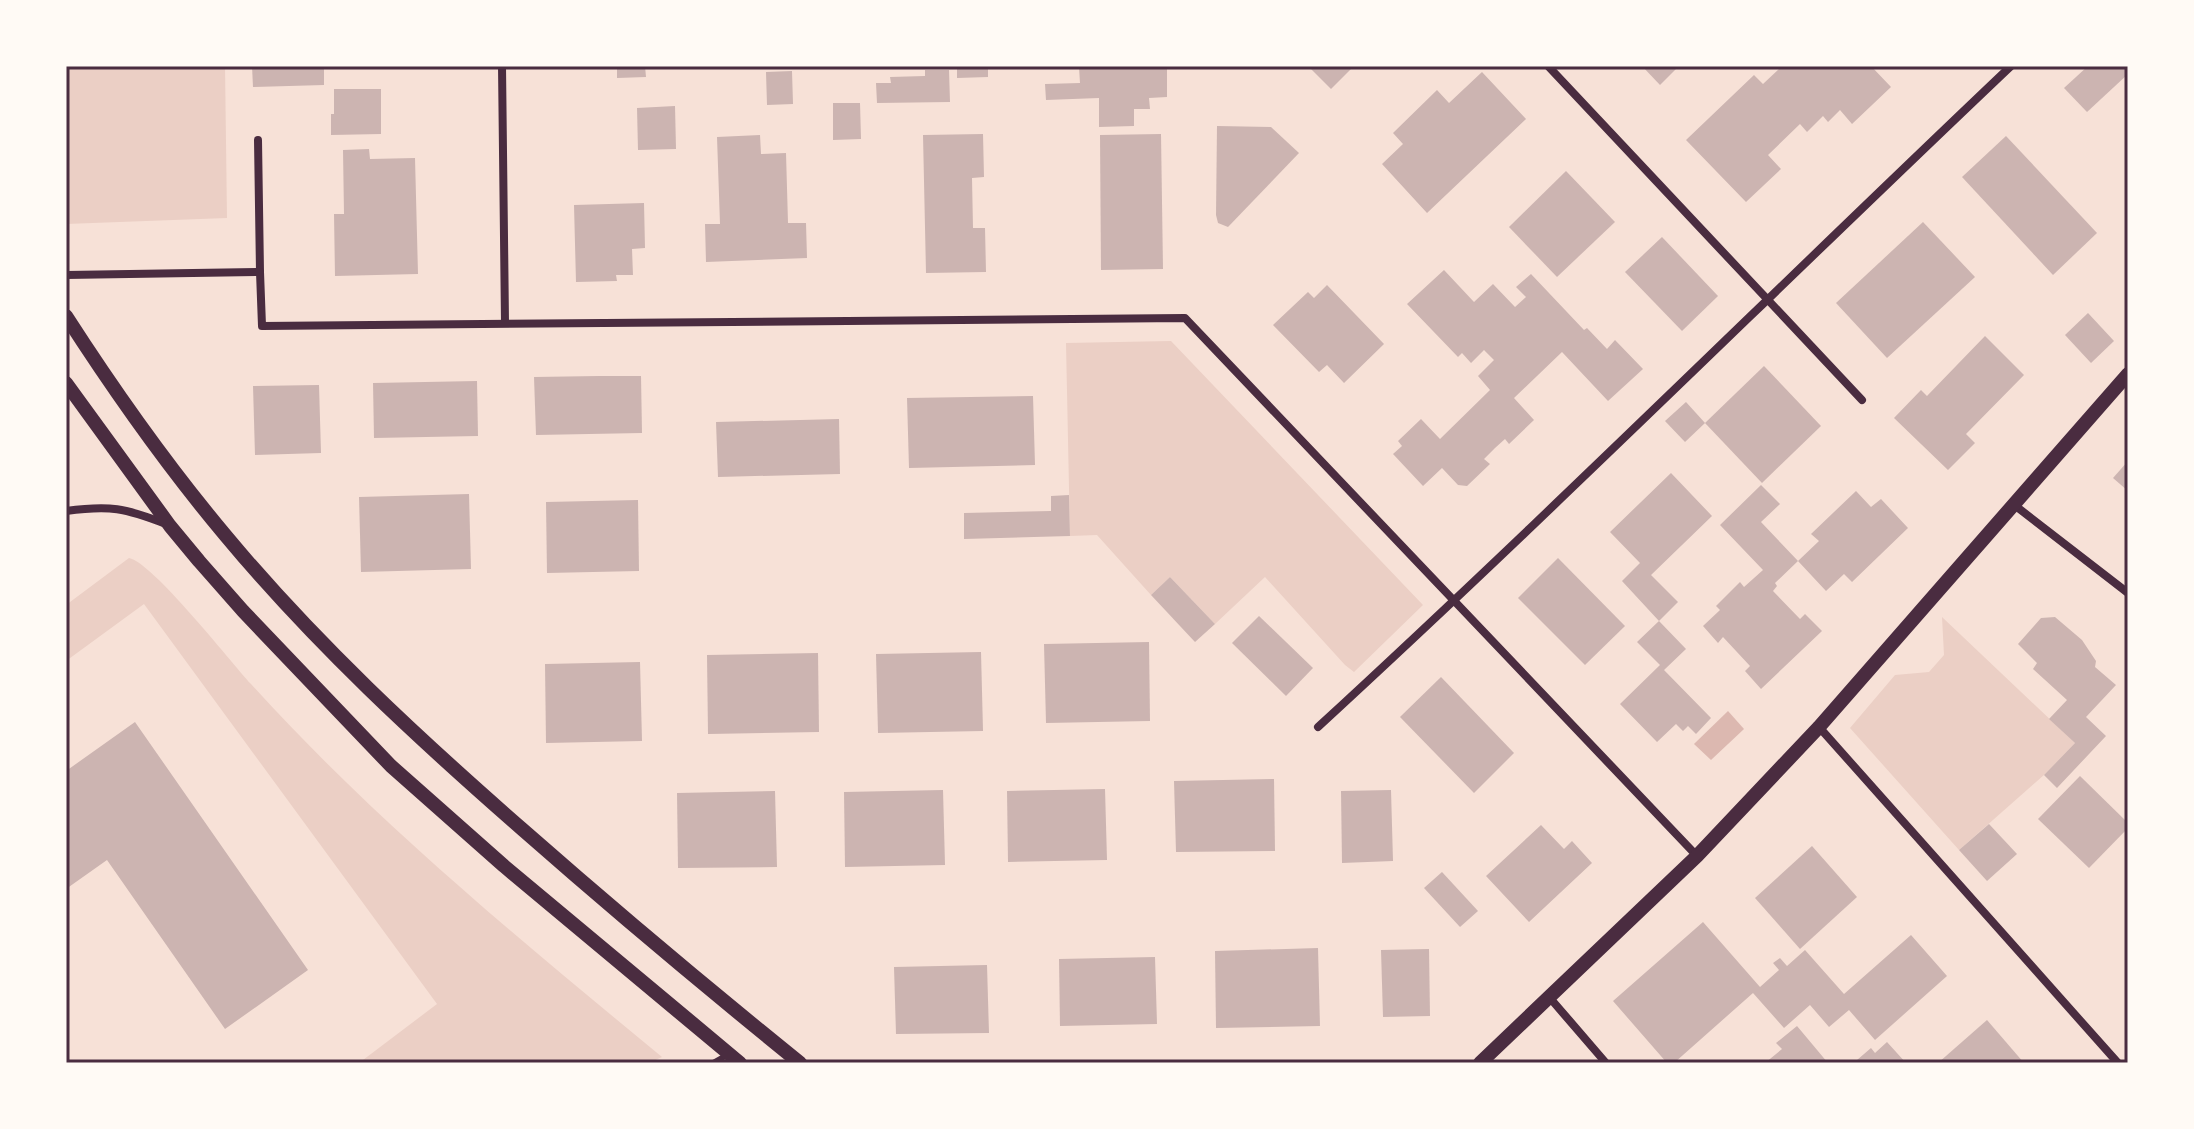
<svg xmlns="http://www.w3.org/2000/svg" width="2194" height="1129" font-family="Roboto,sans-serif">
<rect width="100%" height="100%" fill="#f7e1d7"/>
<g fill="#ebcfc5">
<polygon points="66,66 225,66 227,218 66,224"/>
<polygon points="1171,341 1423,605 1354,672 1345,665 1265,577 1215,624 1170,577 1151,595 1097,535 1070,536 1066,343"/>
<path d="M 129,558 C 152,562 230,661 251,684 C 375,821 519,939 662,1057 L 649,1063 L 359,1063 L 437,1004 L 144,604 L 66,661 L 66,605 Z"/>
<polygon points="1942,617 2075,743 2044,775 1959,850 1850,728 1895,675 1929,672 1944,655"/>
</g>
<polygon fill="#dcb8b0" points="1728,711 1744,729 1711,760 1694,744"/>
<g fill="#ccb4b1">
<polygon points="252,66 324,66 324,85 253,87"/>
<polygon points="617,66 645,66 646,77 617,78"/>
<polygon points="957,66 988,66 988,77 957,78"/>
<polygon points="1167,66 1167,97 1149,98 1150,109 1134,109 1134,126 1099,127 1099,98 1046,100 1045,84 1080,83 1079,67"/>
<polygon points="1308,66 1354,66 1331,89"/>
<polygon points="1642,66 1679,66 1660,85"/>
<polygon points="1782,66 1871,66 1891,87 1852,124 1840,110 1828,122 1823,116 1807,132 1800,124 1768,155 1781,169 1746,202 1686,140 1754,75 1763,84"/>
<polygon points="2088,66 2128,66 2128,74 2087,112 2064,88"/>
<polygon points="925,70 949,70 950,102 877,103 876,83 891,83 890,77 925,76"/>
<polygon points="792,71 793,104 767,105 766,72"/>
<polygon points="1482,72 1526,119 1427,213 1382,164 1403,144 1393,133 1437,90 1449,103"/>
<polygon points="334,89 381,89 381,134 331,135 331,114 334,114"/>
<polygon points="833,103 860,103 861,139 833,140"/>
<polygon points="675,106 676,149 638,150 637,108"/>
<polygon points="1217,126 1271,127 1299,153 1228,227 1218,223 1216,215"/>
<polygon points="983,134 984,177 972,178 973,228 985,228 986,272 926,273 923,135"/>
<polygon points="1161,134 1163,269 1101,270 1100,135"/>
<polygon points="760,135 761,154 786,153 788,223 806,223 807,258 706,262 705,224 720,224 717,137"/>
<polygon points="2006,136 2097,233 2053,275 1962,177"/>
<polygon points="369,149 370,159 415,158 418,274 335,276 334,214 344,214 343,150"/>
<polygon points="1566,171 1615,222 1557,277 1509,227"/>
<polygon points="644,203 645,248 632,249 633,275 616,275 617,281 576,282 574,205"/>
<polygon points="1923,222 1975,277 1887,358 1836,303"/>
<polygon points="1662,237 1718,296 1682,331 1625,272"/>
<polygon points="1444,270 1474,302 1493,284 1515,307 1526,297 1516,287 1531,274 1584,330 1587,328 1607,349 1615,340 1643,369 1608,401 1562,352 1514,398 1534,420 1509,444 1505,439 1495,448 1484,459 1490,464 1467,486 1458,485 1442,468 1423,486 1393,454 1402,446 1398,441 1421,419 1440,439 1490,390 1478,376 1494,360 1484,350 1471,363 1462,353 1458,357 1407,304"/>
<polygon points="1327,285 1384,344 1344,383 1327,365 1319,372 1273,325 1308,292 1314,298"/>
<polygon points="2088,313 2114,341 2091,363 2065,335"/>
<polygon points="1985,336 2024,375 1966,434 1975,443 1948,470 1894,418 1921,390 1927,396"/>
<polygon points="1764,366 1821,426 1762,483 1705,423"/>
<polygon points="599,376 641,376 642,433 536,435 534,377"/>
<polygon points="477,381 478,436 374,438 373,383"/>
<polygon points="319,385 321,453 255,455 253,386"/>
<polygon points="1033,396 1035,465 909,468 907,398"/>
<polygon points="1686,402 1705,423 1685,442 1665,421"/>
<polygon points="839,419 840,474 718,477 716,422"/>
<polygon points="2128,461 2128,491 2113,478"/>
<polygon points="1671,473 1712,516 1651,575 1678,602 1659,621 1622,581 1640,563 1610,532"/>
<polygon points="1761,485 1780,504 1761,522 1798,561 1819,541 1811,534 1856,491 1871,507 1881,499 1908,528 1852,582 1844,574 1826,591 1798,561 1775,583 1777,586 1773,591 1800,619 1805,614 1822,631 1761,689 1745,671 1750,666 1723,637 1718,643 1703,626 1720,610 1716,606 1740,582 1744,587 1763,570 1720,525"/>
<polygon points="469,494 471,569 361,572 359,497"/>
<polygon points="1069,495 1070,536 964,539 964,513 1051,511 1051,496"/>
<polygon points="638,500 639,571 547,573 546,502"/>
<polygon points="1558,558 1625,626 1585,665 1518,598"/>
<polygon points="1170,577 1215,624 1195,642 1151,595"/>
<polygon points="1259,616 1313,668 1286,696 1232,643"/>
<polygon points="2055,617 2082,640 2096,661 2095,667 2116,685 2086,717 2106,736 2057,788 2044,775 2075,743 2049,719 2067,700 2033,669 2037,663 2018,644 2041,618"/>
<polygon points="1659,621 1686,649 1664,670 1711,718 1696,734 1688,726 1683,731 1676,724 1657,742 1620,704 1660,665 1637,642"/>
<polygon points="1149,642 1150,721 1046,723 1044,644"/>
<polygon points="981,652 983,731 878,733 876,654"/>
<polygon points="818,653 819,732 708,734 707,655"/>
<polygon points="640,662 642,741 546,743 545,664"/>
<polygon points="1441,677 1514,753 1474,793 1400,717"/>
<polygon points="135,722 308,970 225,1029 107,860 66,889 66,771"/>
<polygon points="2080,776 2128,823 2128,828 2089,868 2038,819"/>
<polygon points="1274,779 1275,851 1176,852 1174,781"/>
<polygon points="1105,789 1107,860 1008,862 1007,791"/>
<polygon points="943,790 945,865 845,867 844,792"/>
<polygon points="1391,790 1393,861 1342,863 1341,791"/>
<polygon points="775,791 777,867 678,868 677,793"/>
<polygon points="1989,824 2017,854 1987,881 1959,850"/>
<polygon points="1541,825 1564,849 1572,841 1592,863 1529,922 1486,876"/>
<polygon points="1812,846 1857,897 1800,949 1755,898"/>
<polygon points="1442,872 1478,911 1460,927 1424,888"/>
<polygon points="1703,922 1760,987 1779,970 1773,963 1780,958 1787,966 1805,950 1844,994 1911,935 1947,976 1875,1040 1849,1010 1829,1027 1810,1005 1784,1028 1753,993 1674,1063 1667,1063 1613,1001"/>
<polygon points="1318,948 1320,1026 1216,1028 1215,951"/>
<polygon points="1429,949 1430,1016 1383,1017 1381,950"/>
<polygon points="1155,957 1157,1024 1060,1026 1059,959"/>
<polygon points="987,965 989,1033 896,1034 894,967"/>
<polygon points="1987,1020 2024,1063 1938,1063"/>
<polygon points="1797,1026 1828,1063 1765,1063 1782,1049 1776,1043"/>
<polygon points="1887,1042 1906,1063 1860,1063 1857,1060 1871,1048 1875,1053"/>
</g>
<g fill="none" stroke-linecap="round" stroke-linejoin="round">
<polyline stroke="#4a2c40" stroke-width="6" points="713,1063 729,1054"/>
<g stroke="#4a2c40" stroke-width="8">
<polyline points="502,66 505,322"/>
<polyline points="1548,66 1862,400"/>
<polyline points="258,140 260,272"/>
<polyline points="66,275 260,272 262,326 1185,318 1697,856"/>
<polyline points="2013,504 2128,593"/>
<path d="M 66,511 C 110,505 125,508 166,524"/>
<path d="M 1318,727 C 1553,511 1779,286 2011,66"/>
<polyline points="1819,727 2118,1063"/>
<polyline points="1550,998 1606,1063"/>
</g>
<g stroke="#4a2c40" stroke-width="14">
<path d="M 66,316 C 115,392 168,467 226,536 C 315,643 418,738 522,829 C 613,909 706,987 800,1063"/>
<polyline points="66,383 170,526 199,561 243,611 391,766 504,866 740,1063"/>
<polyline points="1480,1063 1697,856 1819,727 2128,374"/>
</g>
</g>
<rect width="2194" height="1129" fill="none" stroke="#fffaf5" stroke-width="136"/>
<rect x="68" y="68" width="2058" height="993" fill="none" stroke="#4a2c40" stroke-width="3"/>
</svg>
